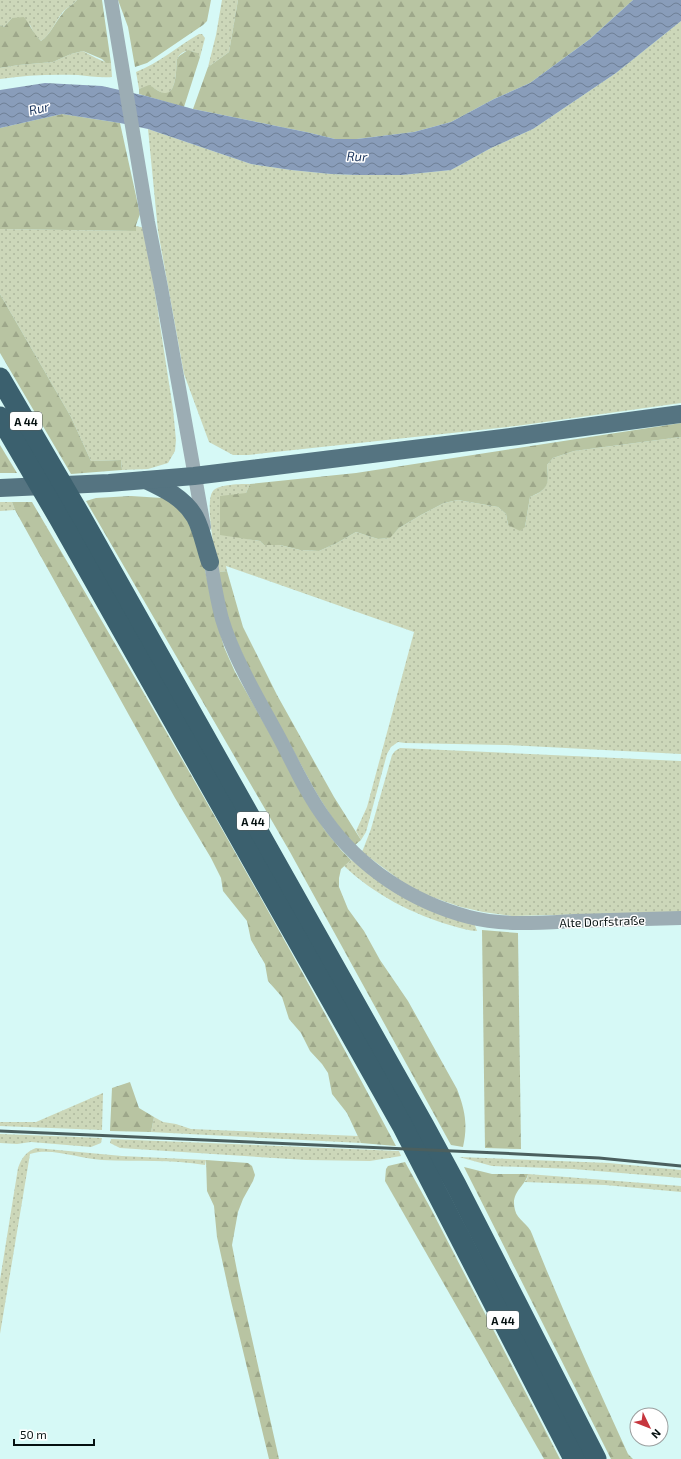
<svg xmlns="http://www.w3.org/2000/svg" width="681" height="1459" font-family="'Exo 2',sans-serif">
<defs>
<pattern id="grass-dots" width="8" height="8" patternUnits="userSpaceOnUse"><rect width="8" height="8" fill="#ccd7b9"/><path d="M2 2h.1M6 6h.1" fill="none" stroke="#aeb89e" stroke-width="1.8" stroke-linecap="round"/></pattern>
<pattern id="forest-firs" width="22" height="20" patternUnits="userSpaceOnUse"><rect width="22" height="20" fill="#b8c4a2"/><path d="M5 1l3.5 6h-7zM16 11l3.5 6h-7z" fill="#9da78a"/></pattern>
<pattern id="water-waves" width="16" height="10" patternUnits="userSpaceOnUse"><rect width="16" height="10" fill="#899dba"/><path d="M0 5q4-4 8 0t8 0" fill="none" stroke="#6e7f96"/></pattern>
</defs>
<rect width="100%" height="100%" fill="#d6f9f6"/>
<g fill="url(#grass-dots)">
<path d="M 0,0 L 77,0 C 73,5 66,8 62,13 C 55,22 51,34 41,41 L 35,35 L 30,25 L 12,18 L 4,27 L 0,25 Z"/>
<polygon points="222,0 238,0 229,52 208,67 216,35"/>
<polygon points="681,21 681,403 516,426 248,455 233,455 209,442 184,374 158,231 148,129 251,164 291,170 331,174 357,175 402,175 451,170 491,148 533,129 616,73"/>
<path d="M 199,34 L 202,34 L 205,38 L 200,57 C 193,48 182,49 177,59 C 176,68 177,98 162,93 C 158,91 154,88 150,86 L 139,89 L 136,72 C 159,63 178,46 199,34 Z"/>
<path d="M 83,51 C 90,55 104,63 111,63 L 112,77 C 100,78 89,76 78,75 C 52,74 25,75 0,79 L 0,68 L 19,65 L 53,62 L 71,54 Z"/>
<polygon points="136,226 145,228 173,409 176,440 175,451 168,463 148,469 122,470 121,460 91,461 71,417 0,294 0,229 136,231"/>
<path d="M 681,437 L 681,754 L 506,745 L 405,743 L 398,742 L 391,747 L 387,754 L 366,832 L 361,840 L 356,831 L 367,807 L 414,632 L 226,566 L 227,571 L 220,572 L 219,574 C 216,559 204,502 213,491 C 218,484 242,484 250,484 L 246,493 L 248,539 L 260,541 L 264,545 L 280,545 L 300,550 L 319,551 L 337,543 L 356,532 L 378,539 L 389,538 L 399,528 L 421,515 L 444,503 L 458,500 L 498,507 L 506,514 L 508,525 L 525,527 L 530,497 C 548,490 549,483 547,465 L 553,458 L 574,451 Z"/>
<polygon points="0,502 12,502 15,510 0,511"/>
<polygon points="400,748 681,761 681,912 512,916 483,912 461,907 423,894 401,881 362,852 371,829 392,755 395,751"/>
<path d="M 351,860 L 474,923 L 477,931 C 469,931 461,928 453,926 C 412,914 375,895 344,866 Z"/>
<polygon points="103,1093 102,1130 0,1126 0,1122 36,1122"/>
<polygon points="154,1117 163,1122 176,1124 191,1129 358,1136 361,1143 151,1132"/>
<polygon points="0,1134 102,1138 101,1143 91,1147 31,1142 17,1144 0,1143"/>
<polygon points="111,1139 399,1151 401,1156 370,1161 306,1160 120,1148 110,1143"/>
<path d="M 36,1148 L 122,1156 L 206,1160 L 205,1165 C 171,1159 137,1162 102,1160 C 79,1159 52,1147 30,1154 L 0,1334 L 0,1280 L 18,1168 C 22,1157 26,1152 36,1148 Z"/>
<polygon points="459,1157 609,1163 681,1170 681,1178 573,1169 492,1166"/>
<polygon points="528,1174 681,1186 681,1192 605,1185 524,1182 527,1179"/>
</g>
<g fill="url(#forest-firs)">
<path d="M 77,0 L 102,0 L 111,63 L 106,63 L 102,59 L 83,51 L 71,54 L 53,62 L 19,65 L 0,68 L 0,25 L 4,27 L 12,18 L 24,17 C 30,25 34,34 41,41 C 51,34 55,22 63,13 C 66,8 73,5 77,0 Z"/>
<polygon points="118,0 211,0 207,21 203,25 147,63 135,67 128,27"/>
<polygon points="238,0 633,0 590,39 530,83 494,99 451,122 414,132 357,139 335,139 306,132 193,109 208,67 229,52"/>
<path d="M 188,50 L 197,53 L 200,57 L 184,107 L 139,94 L 139,89 L 149,85 C 154,87 160,94 166,93 C 177,92 176,67 177,59 L 179,56 Z"/>
<polygon points="62,114 120,123 140,214 136,225 136,231 0,229 0,128"/>
<polygon points="0,294 71,417 91,461 121,460 122,470 71,474 0,353"/>
<path d="M 681,423 L 681,437 L 574,451 L 553,458 L 547,465 C 549,484 549,489 530,497 L 525,527 L 520,531 L 508,525 L 506,514 L 498,507 L 458,500 L 444,503 L 421,515 L 399,528 L 390,538 L 378,539 L 356,532 L 337,543 L 319,551 L 300,550 L 280,545 L 264,545 L 260,541 L 220,535 L 220,496 L 246,493 L 250,484 L 356,473 Z"/>
<polygon points="0,445 17,473 0,473"/>
<path d="M 131,496 L 162,498 L 178,505 L 188,515 L 203,561 L 216,618 L 224,647 L 235,672 L 324,829 L 341,850 L 351,860 L 341,869 L 339,878 L 339,887 L 348,909 L 364,931 L 380,960 L 408,1001 L 457,1089 C 465,1110 468,1125 463,1147 L 451,1145 L 290,852 L 86,501 L 96,498 Z"/>
<path d="M 12,502 L 32,502 C 157,714 281,928 396,1146 L 361,1143 L 347,1113 L 332,1094 L 328,1073 L 322,1064 L 310,1051 L 301,1033 L 289,1019 L 282,997 L 268,981 L 265,964 L 251,940 L 247,921 L 223,891 L 221,878 L 211,858 L 175,798 L 15,510 Z"/>
<path d="M 227,571 L 243,627 L 277,695 L 334,797 L 361,840 L 355,845 C 328,818 311,783 293,750 C 270,707 243,663 227,616 C 223,603 221,588 219,574 L 220,572 Z"/>
<polygon points="482,930 518,933 521,1149 485,1148"/>
<polygon points="130,1082 139,1108 154,1117 151,1132 110,1131 112,1088"/>
<polygon points="206,1160 248,1163 252,1166 255,1175 253,1181 243,1199 238,1212 232,1245 239,1281 279,1459 269,1459 231,1301 217,1237 214,1206 207,1191"/>
<polygon points="405,1162 431,1209 560,1459 544,1459 385,1181 386,1169 388,1166"/>
<path d="M 464,1167 L 492,1174 L 528,1174 C 525,1187 510,1192 515,1210 C 517,1220 529,1224 532,1234 C 561,1308 595,1381 628,1454 L 633,1459 L 611,1459 Z"/>
</g>
<polygon fill="url(#water-waves)" points="633,0 681,0 681,21 616,73 533,129 491,148 451,170 402,175 357,175 331,174 291,170 251,164 148,129 120,123 62,114 0,128 0,90 45,83 102,86 146,96 193,109 306,132 335,139 357,139 414,132 451,122 494,99 530,83 590,39"/>
<g fill="none" stroke-linecap="round" stroke-linejoin="round">
<g stroke="#9cadb4" stroke-width="14">
<polyline points="111,0 148,222 161,287 204,527"/>
<path d="M 209,552 C 213,574 216,597 222,619 C 234,659 259,700 279,737 C 294,765 307,795 326,820 C 360,868 412,902 469,917 C 503,926 539,923 574,921 C 610,920 646,919 681,918"/>
</g>
<g stroke="#557481" stroke-width="18">
<path d="M 146,480 C 165,489 184,498 195,517 C 202,530 205,548 210,562"/>
<polyline points="0,488 109,483 194,476 518,436 681,414"/>
</g>
<g stroke="#3b606e" stroke-width="21">
<polyline points="0,378 81,517 424,1126 456,1185 596,1459"/>
<polyline points="0,417 59,518 402,1125 574,1459"/>
</g>
<polyline stroke="#4b5f5e" stroke-width="3" points="0,1131 498,1153 599,1158 681,1166"/>
</g>
<g text-anchor="middle" dominant-baseline="central" stroke-width="3" stroke-linejoin="round" paint-order="stroke">
<g fill="#fff" stroke="#505858" stroke-width="1">
<rect x="10" y="412" width="32" height="18" rx="3"/>
<rect x="237" y="812" width="32" height="18" rx="3"/>
<rect x="487" y="1311" width="32" height="18" rx="3"/>
</g>
<g font-size="11" font-weight="bold" fill="#051010">
<text x="26" y="421">A 44</text>
<text x="253" y="821">A 44</text>
<text x="503" y="1320">A 44</text>
</g>
<g font-size="12" fill="#051010" stroke="#fff">
<text transform="translate(602 921) rotate(-2)">Alte Dorfstraße</text>
</g>
<g font-size="13" font-style="italic" fill="#1c365e" stroke="#fff">
<text transform="translate(39 108) rotate(-13)">Rur</text>
<text transform="translate(357 156) rotate(2)">Rur</text>
</g>
</g>
<g transform="translate(649 1427) rotate(133)"><circle r="19" fill="#ffffff" stroke="#9b9f9f"/>
<path d="M0-3L7 15L0 10L-7 15Z" fill="#c6363e"/>
<text y="-6" font-size="11" font-weight="bold" text-anchor="middle" fill="#051010">N</text>
</g>
<path d="M14 1439v6h80v-6" fill="none" stroke="#051010" stroke-width="2"/>
<text x="20" y="1439" font-size="12" fill="#051010" stroke="#ffffff" stroke-width="3" paint-order="stroke">50 m</text>
</svg>
